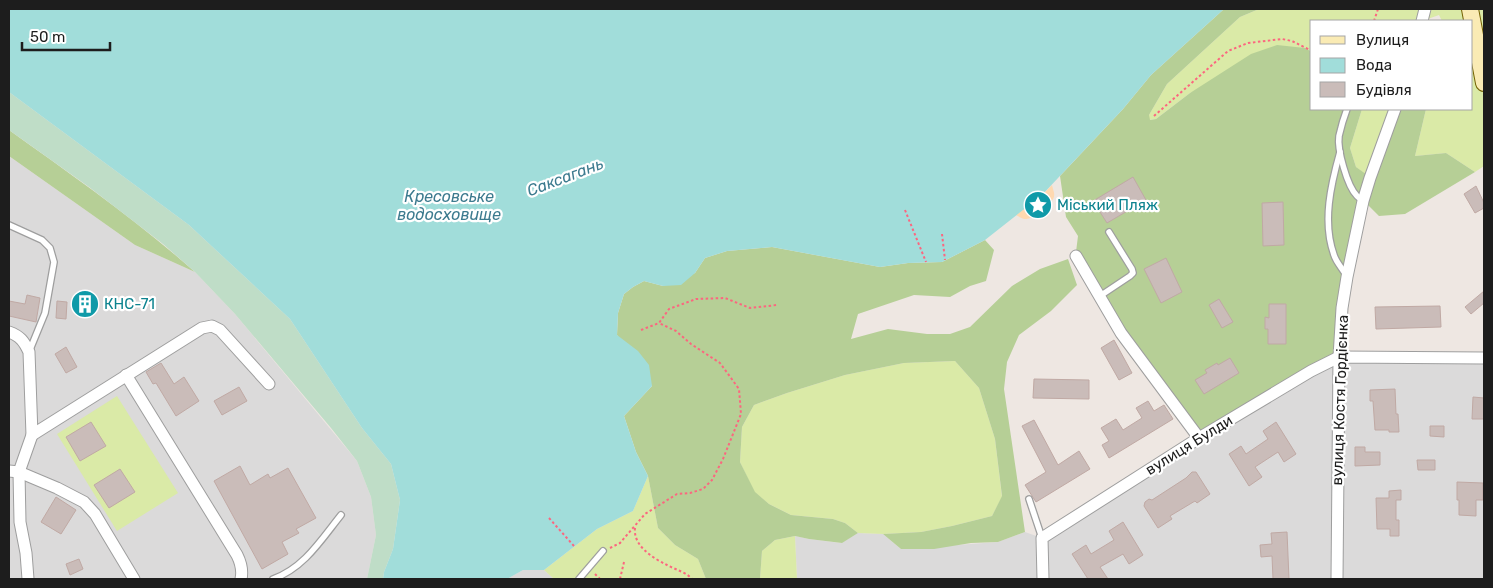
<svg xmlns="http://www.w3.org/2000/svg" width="1493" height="588" font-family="Rubik,sans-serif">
<rect width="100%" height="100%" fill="#eee7e2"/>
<g fill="#dbdada">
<polygon points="9,156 135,245 195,272 235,314 357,461 371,497 376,535 367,579 9,579"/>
<polygon points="1339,357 1484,358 1484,579 797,579 795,536 809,539 841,543 858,533 883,534 901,549 998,542 1025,532 1042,538"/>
<polygon points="523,570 544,570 554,579 507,579"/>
</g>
<g fill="#daeaa7">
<polygon points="1259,9 1484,9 1484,166 1475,172 1446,153 1415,156 1426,109 1472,109 1472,21 1442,21 1439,15 1422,21 1312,21 1312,52 1305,48 1190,93 1156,119 1149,120 1149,115 1167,84 1240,17"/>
<polygon points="1362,109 1395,109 1370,178 1356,167 1350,148"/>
<polygon points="955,361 979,388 995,439 1002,497 992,516 952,526 921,532 883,534 858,533 845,523 833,519 791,515 769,504 754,492 740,462 742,427 754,405 787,393 845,375 904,363"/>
<polygon points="117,396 178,493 117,531 57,434"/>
<polygon points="648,476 658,528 675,545 698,559 706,579 554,579 544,570 597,529 633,511"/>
<polygon points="795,536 797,579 760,579 762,551 775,540"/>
</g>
<g fill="#b6cf96">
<polygon points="1224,9 1259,9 1240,17 1167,84 1149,115 1150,120 1156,119 1190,93 1251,54 1277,45 1305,48 1312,52 1312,109 1362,109 1350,148 1356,167 1370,177 1395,109 1426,109 1415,156 1446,153 1475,172 1405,214 1379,216 1364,201 1339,357 1199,438 1121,333 1076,252 1078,236 1066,217 1060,176 1123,109 1151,75"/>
<path d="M 9,130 C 72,175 136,220 195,272 L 135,245 L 9,156 Z"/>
<polygon points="985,240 994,250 986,281 970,286 950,297 914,295 858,314 851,339 888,329 927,334 950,334 970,327 1012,286 1040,269 1068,259 1077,285 1051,311 1019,335 1007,362 1004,389 1025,532 998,542 971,543 934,549 901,549 883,534 921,532 952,526 992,516 1002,496 995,439 979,388 955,361 904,363 845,375 787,393 754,405 742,427 740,462 755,492 769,504 791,515 833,519 845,523 858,533 842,543 809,539 795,536 775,540 762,551 760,579 706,579 698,559 675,545 658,528 648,476 636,452 624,416 652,386 617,335 618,313 624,294 633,287 644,281 663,286 695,273 705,258 727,251 772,247 880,267 908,263 942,262"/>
</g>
<polygon fill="#bfddc7" points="9,92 189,225 290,319 362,428 391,464 400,500 393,549 384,572 383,579 367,579 376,535 371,497 357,461 331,428 235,314 195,272 163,244 89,187 9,130"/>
<path fill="#ffd9b0" d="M 1052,185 C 1053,190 1055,193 1054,197 C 1051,205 1033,220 1024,219 C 1023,219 1018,216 1016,215 L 1042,195 Z"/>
<polygon fill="#a1ddda" points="9,9 1224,9 1151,75 1123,109 1042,195 985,240 942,262 908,263 880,267 772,247 727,251 705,258 695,273 681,285 663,286 644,281 633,287 624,294 618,313 617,335 638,351 649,365 652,386 624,416 636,452 648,476 633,511 597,529 544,570 523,570 507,579 383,579 384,572 393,549 400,500 391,464 362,428 290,319 189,225 9,92"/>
<g fill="#cabcb9" stroke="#c0a9a4">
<polygon points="1133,177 1146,200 1107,223 1093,201"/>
<polygon points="1476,186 1484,203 1484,208 1475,213 1464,194"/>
<polygon points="1283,202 1284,245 1263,246 1262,203"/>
<polygon points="1166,258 1182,292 1161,303 1144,269"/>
<polygon points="1484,291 1484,303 1471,314 1465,307"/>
<polygon points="27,295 40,298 36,322 9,316 9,301 25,304"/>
<polygon points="84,296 92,300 93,305 92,310 84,314 72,306 79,298"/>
<polygon points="1219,299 1233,322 1222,328 1209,305"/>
<polygon points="57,301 67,302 66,319 56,318"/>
<polygon points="1269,304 1286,304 1286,344 1268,344 1268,329 1265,329 1265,317 1269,318"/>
<polygon points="1440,306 1441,327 1376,329 1375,307"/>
<polygon points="1114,340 1132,373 1119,380 1101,348"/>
<polygon points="66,347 77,367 66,373 55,354"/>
<polygon points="1230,358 1239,373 1204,394 1195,380 1207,373 1205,370 1217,363 1218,365"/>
<polygon points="161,363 174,384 184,377 199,401 176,416 156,383 153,384 146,372"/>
<polygon points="1034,379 1089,380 1089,399 1033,398"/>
<polygon points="239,387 247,401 222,415 214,401"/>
<polygon points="1395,389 1396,414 1398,414 1399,432 1389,432 1389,430 1375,430 1373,401 1370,401 1370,390"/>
<polygon points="1473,397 1484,398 1484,419 1472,419"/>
<polygon points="1148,401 1154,411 1164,405 1173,419 1109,458 1102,445 1109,441 1101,428 1116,419 1123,430 1142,418 1136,408"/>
<polygon points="1034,420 1058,465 1079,451 1090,469 1036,502 1025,485 1046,472 1022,426"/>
<polygon points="91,422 106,446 80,461 66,437"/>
<polygon points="1276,422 1296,454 1284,462 1278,452 1255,467 1262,477 1249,486 1229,454 1241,446 1246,454 1268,439 1263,431"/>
<polygon points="1430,426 1444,426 1444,437 1430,436"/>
<polygon points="1355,447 1365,447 1365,452 1380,452 1380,465 1355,466"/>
<polygon points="1417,460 1435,460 1435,470 1418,470"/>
<polygon points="240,466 250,485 268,474 270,478 288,468 316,518 296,529 299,533 282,542 288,554 262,569 214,481"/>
<polygon points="120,469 135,492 109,508 94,485"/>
<polygon points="1192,472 1196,472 1210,494 1197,503 1195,501 1170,516 1172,519 1158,528 1144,506 1145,502 1149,499 1152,500 1186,478"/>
<polygon points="1457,482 1483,483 1483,500 1476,500 1476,516 1459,515 1459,500 1457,500"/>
<polygon points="1401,490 1401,500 1396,500 1396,520 1399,520 1399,536 1390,536 1390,529 1377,529 1376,498 1389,498 1389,491"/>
<polygon points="56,497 76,510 61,534 41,522"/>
<polygon points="1123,522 1143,555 1129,564 1123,554 1100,567 1108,579 1088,579 1072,554 1086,545 1091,554 1114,540 1109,531"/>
<polygon points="1287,532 1289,579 1273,579 1272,556 1261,557 1260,545 1272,544 1271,533"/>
<polygon points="79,559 83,569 70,575 66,564"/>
</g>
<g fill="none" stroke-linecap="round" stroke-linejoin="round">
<defs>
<g id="lane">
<path d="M 1347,109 C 1344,117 1341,127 1339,136 C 1337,149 1347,186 1357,196 C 1359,198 1361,199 1363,201"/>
<path d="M 1340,152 C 1331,184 1322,222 1334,255 C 1336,262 1342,268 1346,275"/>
<polyline points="9,225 42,240 50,248 54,262 45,313 29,352"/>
<polyline points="1100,296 1130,276 1133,273 1132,269 1109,232"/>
<polyline points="1029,499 1042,538"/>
<path d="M 273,579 C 304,568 321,540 341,515"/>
<polyline points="579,579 603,551"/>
</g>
<g id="street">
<polyline points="1422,21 1425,9"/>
<polyline points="1076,256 1121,333 1199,438"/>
<path d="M 9,332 C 20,336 24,341 29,352 L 32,435 L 19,472 L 20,522 L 26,553 L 28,579"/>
<path d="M 126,375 L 237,555 C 241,563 243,570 241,579"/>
<polyline points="32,435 202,328 212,326 220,330 269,384"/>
<polyline points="9,471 19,472 57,488 84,502 95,514 134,579"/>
<polyline points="1043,579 1042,538 1199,438 1311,371 1339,357 1484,358"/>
<polyline points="1337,579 1339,357 1342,308 1347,277 1363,201 1370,178 1395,109"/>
</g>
<polyline id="secondary" points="1470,9 1484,83"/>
</defs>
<use href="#lane" stroke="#9e9e9e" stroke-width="8"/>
<use href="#street" stroke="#9e9e9e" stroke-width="13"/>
<use href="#secondary" stroke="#756203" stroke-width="18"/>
<g stroke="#fc667f" stroke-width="2" stroke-dasharray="2.5 2.5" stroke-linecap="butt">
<polyline points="1374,21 1378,9"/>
<polyline points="1154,116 1228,51 1248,43 1282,39 1292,41 1312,51"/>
<polyline points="905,210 926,262"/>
<polyline points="942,234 945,260"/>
<polyline points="641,330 659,323"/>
<polyline points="549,518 574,546"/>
<path d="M 635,528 C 633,546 653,558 667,565 C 676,570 686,572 692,579"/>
<polyline points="610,548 620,543 645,514 677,494 690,493 703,489 712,480 723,459 741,414 739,389 720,363 691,344 676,331 659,323 669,309 696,299 725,298 750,308 777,305"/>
<polyline points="595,574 600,579"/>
<polyline points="620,579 624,562"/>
</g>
<use href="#lane" stroke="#fff" stroke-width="5.5"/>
<use href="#street" stroke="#fff" stroke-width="11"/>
<use href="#secondary" stroke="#faebb4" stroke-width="16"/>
</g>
<defs>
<symbol id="sight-disc" viewBox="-11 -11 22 22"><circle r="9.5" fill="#0f9aa8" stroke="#fff"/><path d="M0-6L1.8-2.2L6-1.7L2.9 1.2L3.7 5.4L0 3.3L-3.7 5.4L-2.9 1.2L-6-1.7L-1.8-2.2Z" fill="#fff"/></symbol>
<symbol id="building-disc" viewBox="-11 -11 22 22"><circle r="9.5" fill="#0f9aa8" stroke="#fff"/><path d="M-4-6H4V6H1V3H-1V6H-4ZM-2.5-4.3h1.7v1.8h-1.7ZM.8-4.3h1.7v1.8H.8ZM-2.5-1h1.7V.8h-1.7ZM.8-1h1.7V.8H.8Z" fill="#fff"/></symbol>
</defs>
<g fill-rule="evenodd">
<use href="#sight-disc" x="1022" y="189" width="32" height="32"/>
<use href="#building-disc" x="69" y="288" width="32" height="32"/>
</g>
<g text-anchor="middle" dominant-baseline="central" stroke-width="4.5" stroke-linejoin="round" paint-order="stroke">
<g font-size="15" fill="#0d838f" stroke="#fff" text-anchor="start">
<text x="1057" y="205">Міський Пляж</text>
<text x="104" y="304">КНС-71</text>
</g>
<g font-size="15" fill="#1d1d1d" stroke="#fff">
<text transform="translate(1340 400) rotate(-88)">вулиця Костя Гордієнка</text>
<text transform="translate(1189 445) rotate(-32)">вулиця Булди</text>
</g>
<g font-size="16" font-style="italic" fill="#3d7b8f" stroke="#fff">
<text transform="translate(565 177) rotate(-21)">Саксагань</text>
<text x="449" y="196">Кресовське<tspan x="449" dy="18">водосховище</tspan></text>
</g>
</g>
<rect width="1493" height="588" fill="none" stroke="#1d1d1d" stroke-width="20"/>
<rect x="1310" y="20" width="162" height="90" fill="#ffffff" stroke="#a5a5a5"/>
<rect x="1320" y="36" width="25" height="8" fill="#faebb4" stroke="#a5a5a5"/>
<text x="1356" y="45" font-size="15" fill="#1d1d1d">Вулиця</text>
<rect x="1320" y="58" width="25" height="15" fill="#a1ddda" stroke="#a5a5a5"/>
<text x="1356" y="70" font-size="15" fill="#1d1d1d">Вода</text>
<rect x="1320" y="82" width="25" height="15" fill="#cabcb9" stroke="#a5a5a5"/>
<text x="1356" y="95" font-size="15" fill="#1d1d1d">Будівля</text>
<path d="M22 42v8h88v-8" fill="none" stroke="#1d1d1d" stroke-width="2.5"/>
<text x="30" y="42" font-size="15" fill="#1d1d1d" stroke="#ffffff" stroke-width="4" paint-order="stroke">50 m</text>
</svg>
